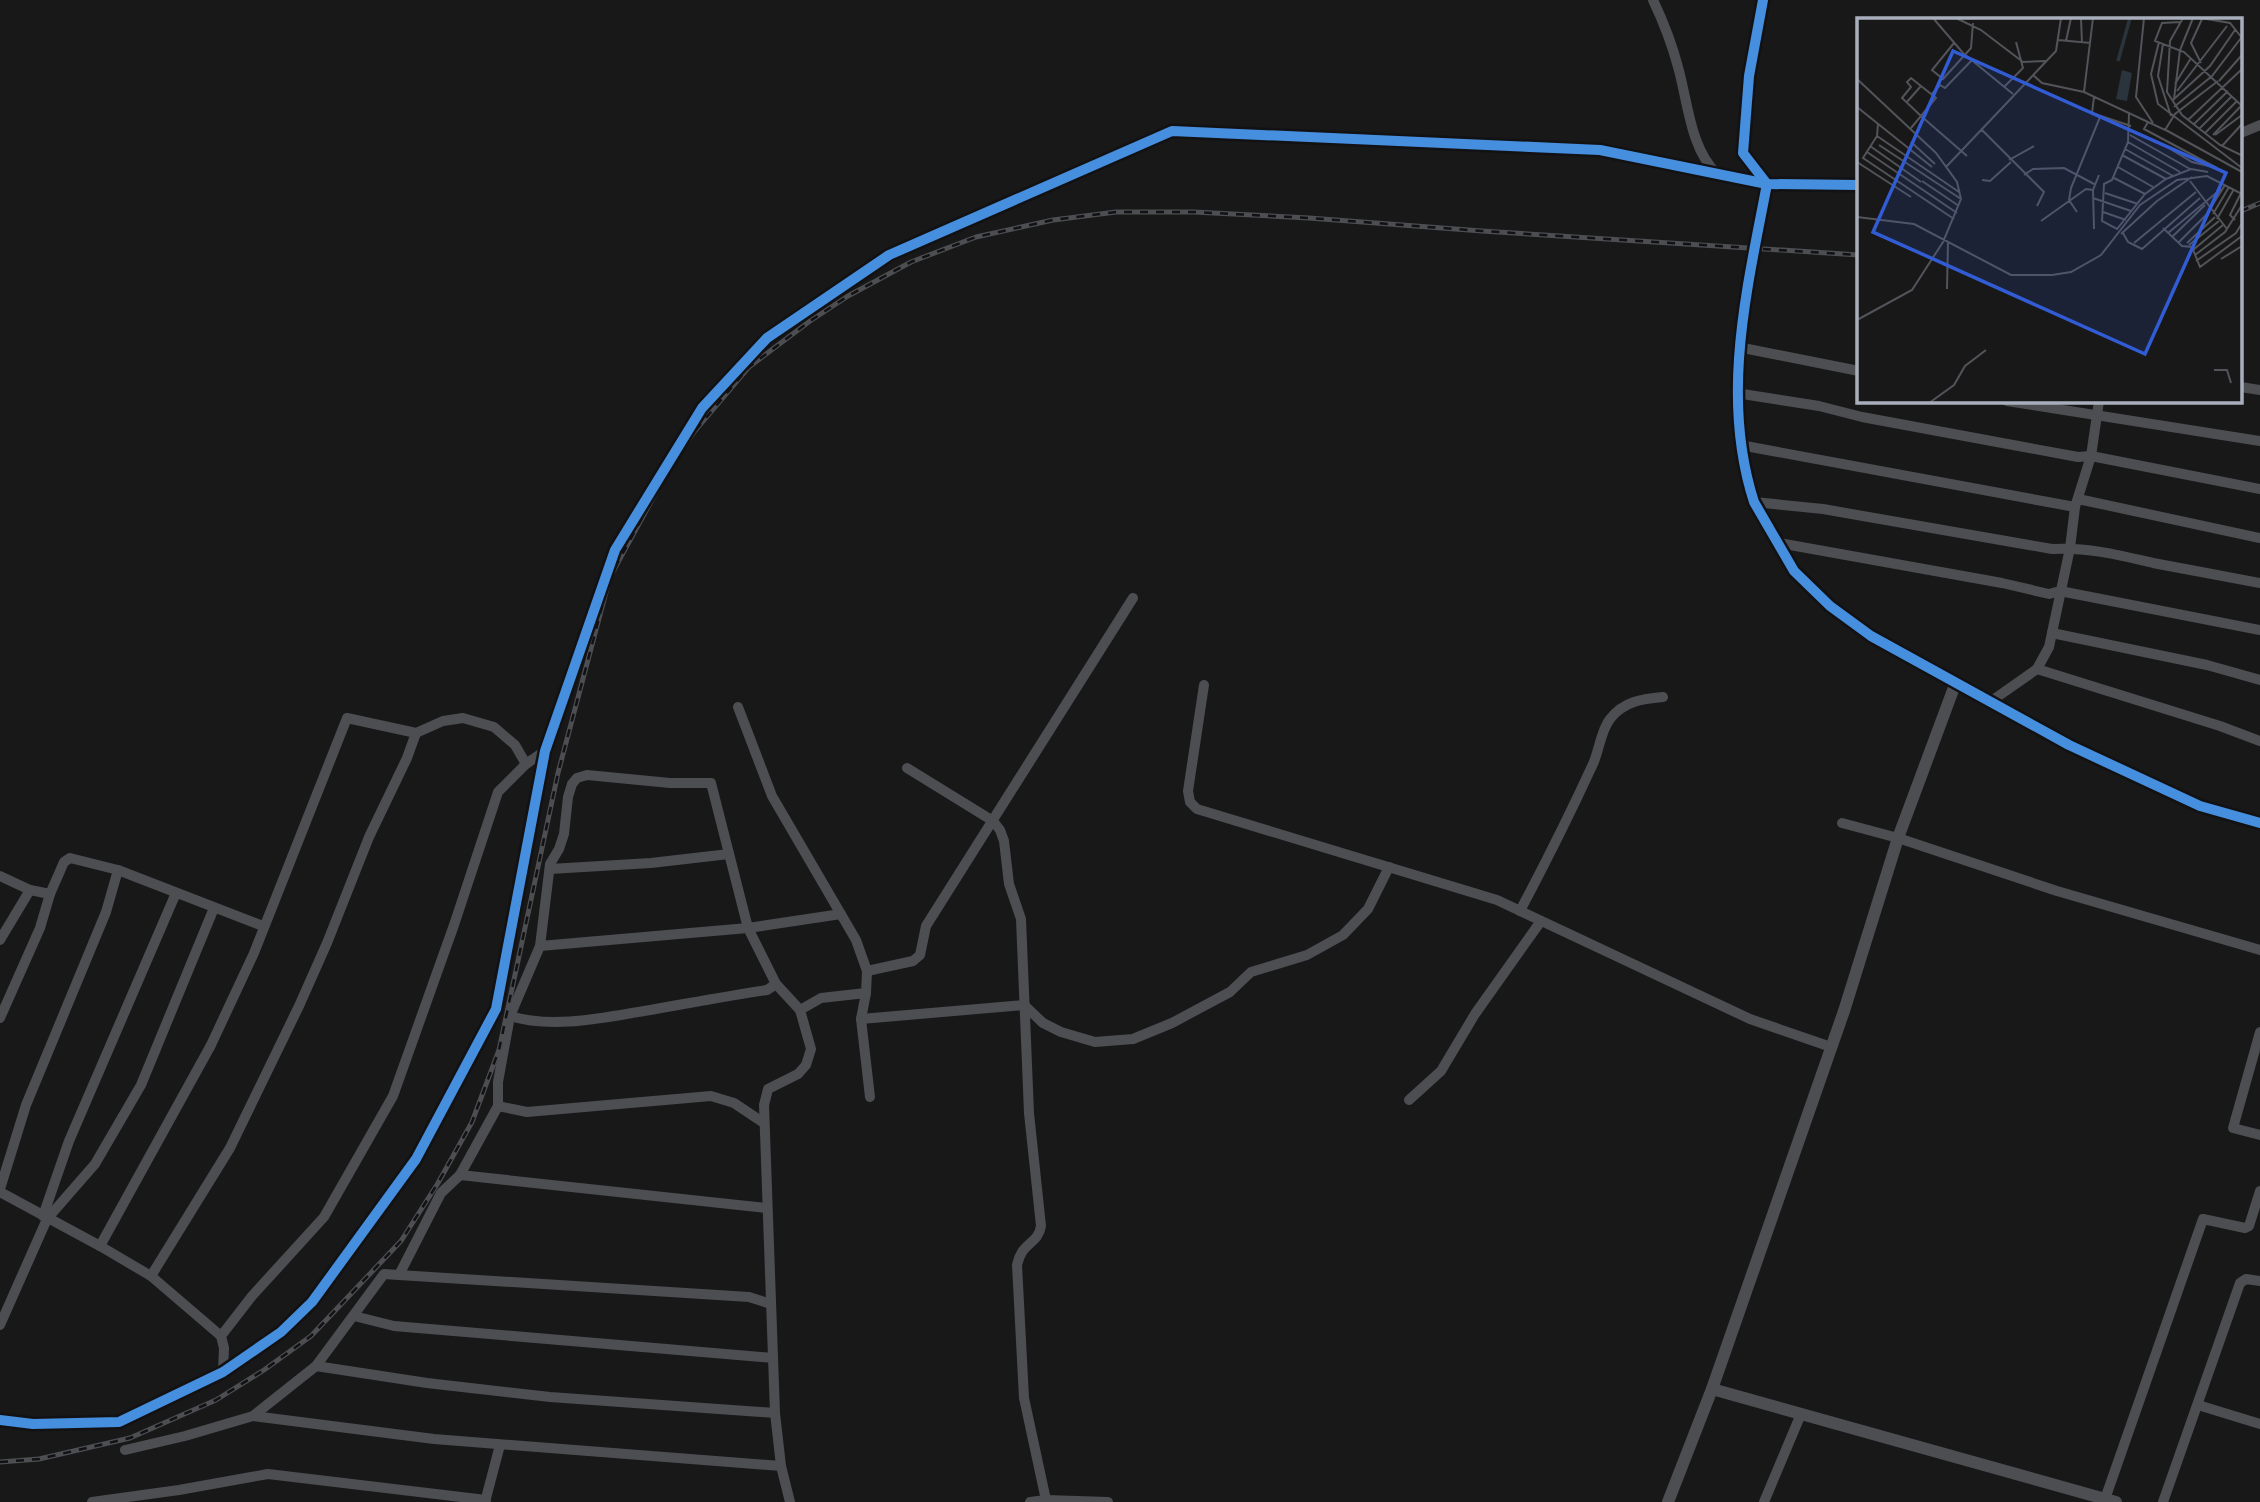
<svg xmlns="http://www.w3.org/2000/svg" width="2260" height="1502" font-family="'DejaVu Sans',sans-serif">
<rect width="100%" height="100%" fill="#181819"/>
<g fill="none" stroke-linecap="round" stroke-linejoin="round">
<g stroke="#4c4e52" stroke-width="10">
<path d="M 1653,0 C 1663,21 1672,44 1678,67 C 1688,102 1690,148 1717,174"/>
<path d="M 1763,0 L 1749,76 L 1743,153 L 1767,184 C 1747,289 1720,397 1754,502 L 1794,571 L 1830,606 L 1871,636 L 1956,682"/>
<polyline points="2241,133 2260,125"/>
<polyline points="1738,347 1859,371"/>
<polyline points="2241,387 2260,390"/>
<polyline points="1736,393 1819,406 1862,417 2078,457 2091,456 2260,489"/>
<polyline points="2007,401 2260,441"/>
<polyline points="1740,445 2075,507"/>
<polyline points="2078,499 2260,538"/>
<path d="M 1754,502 L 1823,509 L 2052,549 C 2087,547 2119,555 2153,563 C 2189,570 2224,576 2260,583"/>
<polyline points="1779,543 2002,583 2049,594 2060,591 2260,630"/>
<polyline points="2052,633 2207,665 2260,680"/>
<polyline points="2037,669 2220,726 2260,741"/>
<polyline points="1204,685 1188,791 1190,802 1197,809 1497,900 1750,1019 1831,1047"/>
<polyline points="1990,702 2037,669 2049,647 2070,548 2075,507 2091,456 2099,401"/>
<polyline points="738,707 772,796 856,940 867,971 866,993 861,1019 870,1097"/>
<path d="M 907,768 L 993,821 L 1000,830 L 1004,841 L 1009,884 L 1021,919 L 1029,1113 L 1041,1226 C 1038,1245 1022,1241 1017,1265 L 1024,1398 L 1046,1500"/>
<polyline points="1842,823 1898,838 2057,891 2260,950"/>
<polyline points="550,869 651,863 729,854"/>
<polyline points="0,876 30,890 50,894 64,862 70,858 118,870 263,926"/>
<path d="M 1520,911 C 1546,862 1570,814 1593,764 C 1599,751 1601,730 1610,719 C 1624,701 1642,699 1663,697"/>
<polyline points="0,940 30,890"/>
<polyline points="540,946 748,928 841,914"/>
<polyline points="867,971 913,961 920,955 926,926 1133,598"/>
<polyline points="800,1010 821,998 866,993"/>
<path d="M 510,1016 C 552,1029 602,1018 644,1011 C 685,1004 726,996 767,990 L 776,984"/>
<polyline points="0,1018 40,928 50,894"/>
<polyline points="861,1019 1024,1005 1043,1023 1061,1032 1095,1042 1133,1039 1172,1023 1230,992 1251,972 1307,955 1343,935 1368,909 1389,867"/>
<polyline points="2260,1032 2233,1128 2260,1135"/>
<polyline points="1409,1100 1441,1071 1475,1014 1541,921"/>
<polyline points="498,1106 527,1112 711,1096 734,1103 764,1123"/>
<polyline points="460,1175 767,1208"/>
<polyline points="0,1189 26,1105 106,912 118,870"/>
<polyline points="0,1192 100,1246 151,1276 221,1336"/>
<polyline points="43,1216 69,1141 176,893"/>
<polyline points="100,1246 211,1045 254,953 347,718 416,733 443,721 463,718 494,727 515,745 526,764"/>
<polyline points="399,1275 749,1297 771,1304"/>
<polyline points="151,1276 230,1148 299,1006 327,943 369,837 407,758 416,733"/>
<polyline points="354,1316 394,1326 773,1358"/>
<polyline points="0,1325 47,1219 95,1164 141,1085 214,908"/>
<polyline points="316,1366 427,1383 550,1397 775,1413"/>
<polyline points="223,1372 224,1348 221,1336 252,1296 324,1217 393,1096 454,925 498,792 526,764 545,751"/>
<polyline points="2198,1405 2260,1424"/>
<polyline points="253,1416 434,1439 781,1466"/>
<polyline points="0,1420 33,1424 119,1422 223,1372 281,1332 312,1302 416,1159 496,1009 545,751 615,550 702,408 767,338 889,255 1172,131 1600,150 1767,184 1859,185"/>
<polyline points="125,1450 185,1436 253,1416 316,1366 384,1274 399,1275 441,1193 460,1175 498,1106 498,1082 510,1016 540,946 550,864 559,849 564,834 568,797 572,784 577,778 587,775 670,783 711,783 748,928 776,984 800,1010 811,1049 806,1065 798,1074 768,1089 764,1105 775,1413 781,1466 790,1502"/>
<polyline points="2105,1499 2203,1219 2245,1228 2249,1226 2260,1191"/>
<polyline points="92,1502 179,1490 268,1474 486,1500"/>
<polyline points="485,1502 500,1445"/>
<polyline points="1030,1502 1046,1500 1108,1502"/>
<polyline points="1764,1502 1801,1414"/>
<polyline points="2163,1502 2240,1283 2246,1279 2260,1281"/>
</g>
<g stroke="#4c4e52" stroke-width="12">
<polyline points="1712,1389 2116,1502"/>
<polyline points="1668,1502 1712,1389 1844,1011 1898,838 1956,682 2069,745 2200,806 2260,823"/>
</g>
<defs>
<g id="rail">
<polyline points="2241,211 2260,203"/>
<polyline points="0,1462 39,1459 130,1438 216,1400 264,1370 311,1336 401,1241 438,1183 472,1122 499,1050 558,773 610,577 672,463 694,432 749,367 810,321 848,296 911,262 976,237 1053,220 1116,212 1194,212 1309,218 1482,231 1859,255"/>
</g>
</defs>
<use href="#rail" stroke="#4c4e51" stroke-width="5"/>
<use href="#rail" stroke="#121215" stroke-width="2.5" stroke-dasharray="8" stroke-linecap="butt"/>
<defs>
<g id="cycleway">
<path d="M 1763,0 L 1749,76 L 1743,153 L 1767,184 C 1747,289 1720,397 1754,502 L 1794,571 L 1830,606 L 1871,636 L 2069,745 L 2200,806 L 2260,823"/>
<polyline points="0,1420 33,1424 119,1422 223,1372 281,1332 312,1302 416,1159 496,1009 545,751 615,550 702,408 767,338 889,255 1172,131 1600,150 1767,184 1859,185"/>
</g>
</defs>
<use href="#cycleway" stroke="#121215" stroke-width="15"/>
<use href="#cycleway" stroke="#468fdf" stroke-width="10"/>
</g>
<g transform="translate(1857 18)">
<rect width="385" height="385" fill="#181819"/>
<path d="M 265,52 L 275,55 L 270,83 L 259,81 Z" fill="#2a343c"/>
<path fill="none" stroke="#2a343c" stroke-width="3.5" d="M 261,43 L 273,0"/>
<path fill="none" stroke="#52545a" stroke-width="2" d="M 76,0 L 106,35 L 156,76M 99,0 L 124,12 L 166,44 L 189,43M 224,0 L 225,25M 287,0 L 279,79 L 296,105M 326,0 L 313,23 L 310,74 L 325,97 L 363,127 L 384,137M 344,0 L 373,5 L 385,20M 324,4 L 305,5 L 298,23 L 327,34 L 385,88M 201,22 L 234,25M 209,23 L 214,0M 302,24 L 294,56 L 301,86 L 385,150M 97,25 L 75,52 L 86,61 L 114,30 L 116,5M 306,26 L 301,58 L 314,98M 344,45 L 334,25 L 345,1M 176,57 L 185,65 L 227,74 L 308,112 L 318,96 L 361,63M 0,61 L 79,135 L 100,164 L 104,181 L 86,224 L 55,272 L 0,302M 362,63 L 385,37M 318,66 L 334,40M 147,69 L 166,50 L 159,24M 320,73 L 370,8M 227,74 L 236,0M 75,76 L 83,67 L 88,70 L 115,42M 237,79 L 235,95 L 274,108M 317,81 L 323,32 L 336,0M 316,82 L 353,48 L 378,12M 49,85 L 64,68M 0,89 L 75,149M 317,89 L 355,58 L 384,20M 272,96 L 271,124 L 255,162 L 247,166 L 245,203 L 260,211 L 288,176 L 309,161 L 334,151 L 351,154M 331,102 L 385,51M 291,104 L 287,111 L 360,150 L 335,144 L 310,129M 21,106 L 20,118 L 6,140 L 97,201M 337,106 L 371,73M 54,110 L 79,80 L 54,60 L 50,64 L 54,69 L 45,80 L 64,98 L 110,138M 124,111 L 187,174 L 180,188M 307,111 L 385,154M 342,111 L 375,78M 348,115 L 380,83M 273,117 L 333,151M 356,117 L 384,88M 358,117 L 385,97M 20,118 L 102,174M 54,124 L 78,146M 271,124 L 323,154M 22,127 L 104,181M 13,128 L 64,164M 365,128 L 385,106M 268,131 L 316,158M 10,134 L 100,195M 265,137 L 309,161M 152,142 L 177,128M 0,144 L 54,179M 89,149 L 199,33 L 204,0M 261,149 L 296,169M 167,157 L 176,151 L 207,150 L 239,167M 257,160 L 288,176M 125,162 L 133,163 L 154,144M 65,163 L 102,188M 333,163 L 370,211M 248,175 L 281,186M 236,180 L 274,193M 220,194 L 212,182 L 214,170 L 243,99M 246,194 L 269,202M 356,196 L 372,169M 0,199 L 57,206 L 154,257 L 195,257 L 214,254 L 244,237 L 283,187 L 320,162 L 350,158 L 385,176M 360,201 L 377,171M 378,202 L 373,197 L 384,175M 184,203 L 229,171 L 236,172M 306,210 L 325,228 L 335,229 L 343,249 L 385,218M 237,211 L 236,172 L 242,157M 266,215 L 271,224 L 285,231 L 343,180M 311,215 L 364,171M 264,216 L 300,183 L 335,159M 315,219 L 348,187M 277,225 L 339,174M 321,225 L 349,197 L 368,167M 330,225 L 358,199M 332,227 L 362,203M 336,232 L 366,207M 338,237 L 368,214 L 385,187M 364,241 L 385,228M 339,243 L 379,215 L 385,205M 90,271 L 91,223M 357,352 L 370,352 L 374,365M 72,385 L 97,367 L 108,348 L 129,332"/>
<path fill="#325cd4" fill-opacity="0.15" stroke="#325cd4" stroke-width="3.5" d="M 96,33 L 369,155 L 288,336 L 16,214 Z"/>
<rect width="385" height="385" fill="none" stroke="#a8aebb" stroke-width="3.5"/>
</g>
</svg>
